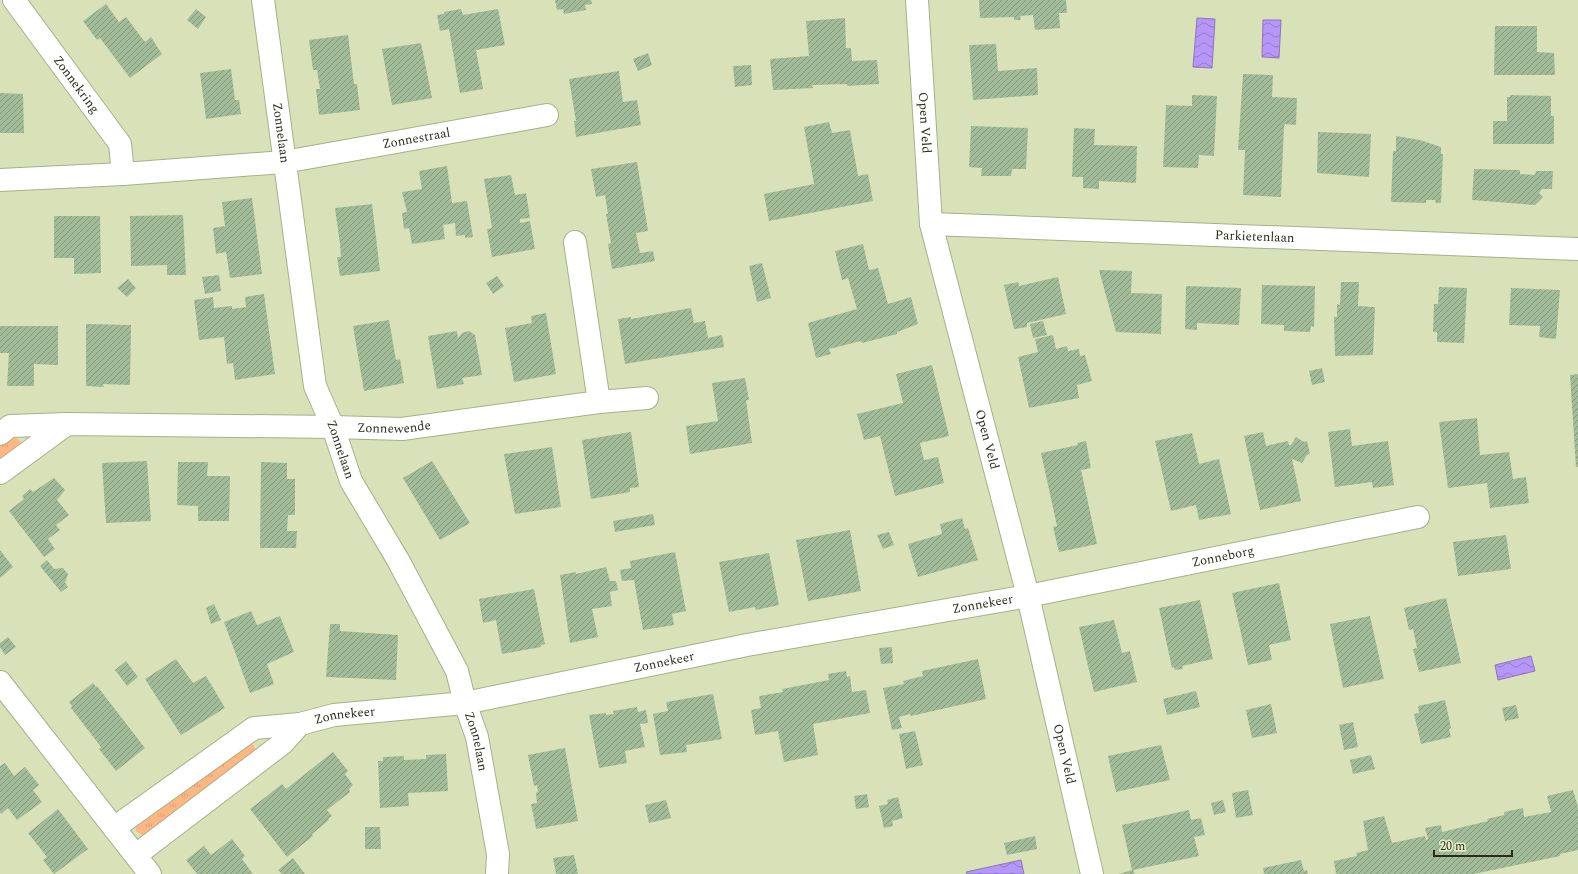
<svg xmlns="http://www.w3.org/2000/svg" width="1578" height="874" font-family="Spectral,serif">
<defs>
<pattern id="grass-tufts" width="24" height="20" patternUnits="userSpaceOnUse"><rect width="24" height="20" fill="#feb782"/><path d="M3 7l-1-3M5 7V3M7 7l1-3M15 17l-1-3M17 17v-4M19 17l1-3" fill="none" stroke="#da9e70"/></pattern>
<pattern id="water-waves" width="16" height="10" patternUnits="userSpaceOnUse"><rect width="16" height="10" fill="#b696f9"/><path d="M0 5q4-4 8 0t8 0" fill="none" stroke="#947bc9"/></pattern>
<pattern id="building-hatch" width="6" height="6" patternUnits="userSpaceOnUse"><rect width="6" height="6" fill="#a2bc99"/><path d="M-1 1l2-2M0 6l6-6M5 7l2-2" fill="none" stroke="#84997c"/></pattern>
</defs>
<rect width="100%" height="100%" fill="#d9e1b9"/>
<g fill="url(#grass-tufts)">
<polygon points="12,436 20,441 21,449 0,464 0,445"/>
<path d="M 249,741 C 254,745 256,748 255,754 L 145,837 L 136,831 L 136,824 Z"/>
</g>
<g fill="url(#water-waves)" stroke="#8c76b7">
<polygon points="1197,18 1215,19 1212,68 1193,67"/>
<polygon points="1263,20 1281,20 1279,58 1262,57"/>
<polygon points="1531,656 1535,671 1498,680 1495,665"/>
<polygon points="1021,860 1024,874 967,874 966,872"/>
</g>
<g fill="url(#building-hatch)">
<polygon points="555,0 591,0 592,4 585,5 586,10 564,14 563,9 557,10"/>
<polygon points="979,0 1066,0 1067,13 1059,13 1060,28 1035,30 1033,15 1020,16 1021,20 1014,20 1014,17 980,18"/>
<polygon points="106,4 119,22 126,17 145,42 151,37 162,54 130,78 100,38 97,40 83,21"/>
<polygon points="196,9 206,17 198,29 187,20"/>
<polygon points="461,9 463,15 498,9 505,45 476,50 483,89 460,93 449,29 440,31 437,15 444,14 444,12"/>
<polygon points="845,18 846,48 851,48 852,61 877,60 879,84 847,86 847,84 812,85 813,88 773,90 770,59 809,56 806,21"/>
<polygon points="1495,26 1537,26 1537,52 1554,53 1555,75 1494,75"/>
<polygon points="348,35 354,84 357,84 360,110 319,115 316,89 320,89 317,70 313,70 309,40"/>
<polygon points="421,43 432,98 392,105 382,49"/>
<polygon points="996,44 998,71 1037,68 1038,95 973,100 969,45"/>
<polygon points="648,53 652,65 638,71 633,59"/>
<polygon points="751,65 752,85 735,87 733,66"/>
<polygon points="231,69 235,100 239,100 241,114 206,119 200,73"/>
<polygon points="619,71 623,102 637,100 641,125 576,137 574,121 576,121 569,79"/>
<polygon points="1243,74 1273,75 1272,97 1297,98 1296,125 1285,124 1284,126 1281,197 1243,195 1245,150 1238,150"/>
<polygon points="0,93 23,94 24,133 0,133"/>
<polygon points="1192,95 1217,96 1214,156 1199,155 1198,168 1163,167 1166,105 1192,106"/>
<polygon points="1510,95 1551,96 1551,116 1554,116 1554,144 1493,144 1493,121 1507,121 1507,97 1510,97"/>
<polygon points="829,122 832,133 850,130 858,176 868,174 873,201 769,221 764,194 814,184 804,127"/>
<polygon points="971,126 1028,128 1026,169 1012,169 1011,176 981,176 982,168 969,167"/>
<polygon points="1074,128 1095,129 1094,145 1137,146 1136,183 1099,181 1099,189 1083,188 1083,177 1072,177"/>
<polygon points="1318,132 1371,134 1369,177 1317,173"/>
<polygon points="1396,136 1420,140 1441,147 1441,154 1443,154 1441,203 1436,203 1435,200 1426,200 1426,203 1391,202 1393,151 1396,151"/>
<polygon points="637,162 648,231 636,233 640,253 653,251 655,261 612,269 608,244 611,243 606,214 608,214 605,195 596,197 591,169"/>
<polygon points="447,166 452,203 467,201 473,237 465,238 465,235 456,236 455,223 443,225 445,239 412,244 409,228 404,229 402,213 407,212 402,192 422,189 419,171"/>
<polygon points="1474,169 1520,170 1520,174 1535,175 1536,171 1553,171 1552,189 1542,189 1539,193 1543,197 1535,205 1472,200"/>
<polygon points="511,175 515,195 526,193 530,218 520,219 520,223 530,221 535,249 492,257 487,229 492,228 484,179"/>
<polygon points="252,198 262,274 230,278 226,252 216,254 213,228 225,226 222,202"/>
<polygon points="372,204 380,271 340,276 337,257 341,257 340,244 335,208"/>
<polygon points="183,215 186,275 167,275 167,265 131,266 130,216"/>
<polygon points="54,216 100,216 101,273 74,274 74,258 54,258"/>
<polygon points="863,244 869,270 878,268 888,304 911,297 918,324 897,332 897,334 862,343 861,341 829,349 831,354 816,358 808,323 857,309 848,278 842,280 835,251"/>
<polygon points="762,263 771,298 757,302 749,266"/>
<polygon points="1099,270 1132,271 1131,293 1162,294 1161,334 1116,332"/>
<polygon points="219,275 221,291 205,294 202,277"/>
<polygon points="497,276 504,286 493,294 486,283"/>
<polygon points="1058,277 1066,314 1027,323 1027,327 1014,329 1004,285 1018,282 1019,286"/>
<polygon points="128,279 136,288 127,297 117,288"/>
<polygon points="1341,282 1359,282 1358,306 1375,307 1373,355 1335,356 1334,317 1337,317 1337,304 1340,305"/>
<polygon points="1262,285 1315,286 1314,327 1311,326 1310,332 1284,331 1284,325 1261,324"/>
<polygon points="1186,286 1241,288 1239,325 1197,323 1197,330 1185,329"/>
<polygon points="1439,287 1467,288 1464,343 1437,342 1437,332 1433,332 1434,304 1438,304"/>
<polygon points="1511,288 1560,290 1556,339 1539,337 1540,326 1509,325"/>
<polygon points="264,294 275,374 235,380 233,363 227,364 224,337 199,340 194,300 213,297 214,308 232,306 232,309 246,307 245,297"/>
<polygon points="691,308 694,323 705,321 708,338 722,335 724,347 625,364 618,319 631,317 631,319"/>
<polygon points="546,313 556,374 514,382 505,328 532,323 531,316"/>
<polygon points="389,320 396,360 400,359 404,383 364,391 353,326"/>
<polygon points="1043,321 1047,335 1033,338 1030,324"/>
<polygon points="86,324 131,325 130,385 103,384 104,387 86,386"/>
<polygon points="0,326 58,326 58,365 34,364 34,386 7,386 9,353 0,353"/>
<polygon points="457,331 458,338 462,333 469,331 475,335 482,375 462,378 464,384 437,389 428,336"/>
<polygon points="1053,335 1056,349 1067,346 1068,351 1079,349 1080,356 1085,355 1092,381 1077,385 1079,398 1029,408 1018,357 1038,352 1035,339"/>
<polygon points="932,365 949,436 920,443 924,460 938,457 944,483 895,496 880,436 864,440 857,414 903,403 896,374"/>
<polygon points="1322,368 1325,382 1312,385 1309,371"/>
<polygon points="1578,374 1578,467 1576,467 1570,375"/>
<polygon points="745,378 749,400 746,400 752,443 690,454 686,426 718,421 712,383"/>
<polygon points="1477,418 1480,455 1509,452 1513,479 1526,477 1529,503 1490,508 1487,483 1448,488 1439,422"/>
<polygon points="1350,429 1352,446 1388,441 1394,485 1373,488 1372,482 1335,487 1328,432"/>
<polygon points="631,432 639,487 630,488 630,492 591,499 582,440"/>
<polygon points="1263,432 1266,446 1288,441 1289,445 1291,445 1296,437 1304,442 1307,441 1310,454 1307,455 1302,463 1292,459 1301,501 1260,510 1244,436"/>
<polygon points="1192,433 1199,464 1219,459 1231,514 1199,520 1196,505 1171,511 1155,441"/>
<polygon points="1086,441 1091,468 1081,470 1097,544 1059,552 1053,527 1057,526 1041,453 1078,445 1077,443"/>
<polygon points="552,447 561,507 515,514 504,454"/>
<polygon points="147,461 151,521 106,523 102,463"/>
<polygon points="432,461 470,523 440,540 403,478"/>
<polygon points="178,462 208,462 207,476 230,476 229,521 198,521 198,506 177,505"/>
<polygon points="261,462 287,463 287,479 295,479 295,515 288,515 287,531 297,531 296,548 260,548"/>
<polygon points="54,478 65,490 57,500 69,515 56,525 60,530 48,539 55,549 44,557 9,511 24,499 22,496 30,489 33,492"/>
<polygon points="653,514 655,525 615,532 613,521"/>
<polygon points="962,518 965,529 968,528 978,560 918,577 908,544 942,534 940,524"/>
<polygon points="850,530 861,591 808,601 796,540"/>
<polygon points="889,532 894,545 883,549 877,535"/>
<polygon points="1506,535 1511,569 1458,576 1453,542"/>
<polygon points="0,550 13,567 0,578"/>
<polygon points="675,552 686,611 672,614 674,625 643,630 634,580 622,581 620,570 631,568 630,561"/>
<polygon points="769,553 779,605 756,610 755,607 729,612 719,562"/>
<polygon points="47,560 54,569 63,568 68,574 65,583 68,587 61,592 40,566"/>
<polygon points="606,567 610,581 616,581 618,590 610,592 612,606 592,609 598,637 570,643 560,575 576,572 576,574"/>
<polygon points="1279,583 1291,640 1269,645 1272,660 1248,665 1232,593"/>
<polygon points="534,589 545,644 541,645 541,647 502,654 496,620 483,623 479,599"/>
<polygon points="1446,598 1461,663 1419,672 1413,649 1417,648 1413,629 1409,630 1404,608"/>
<polygon points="1200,600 1213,659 1182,666 1183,669 1175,670 1174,667 1172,668 1159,608"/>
<polygon points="214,604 221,620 211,624 206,608"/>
<polygon points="251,611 257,625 280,616 294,652 267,664 274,684 250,693 224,622"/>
<polygon points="1370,616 1384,679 1343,688 1330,624"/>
<polygon points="1114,620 1122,653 1130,651 1137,682 1094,692 1079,627"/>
<polygon points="330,624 340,624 340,631 398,635 396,680 326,677"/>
<polygon points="8,637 16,647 5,655 0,647 0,643"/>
<polygon points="892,647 893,663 881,664 879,648"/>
<polygon points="176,659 193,683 206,676 225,708 181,735 145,679"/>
<polygon points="978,659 986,699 911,716 910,714 899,717 902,728 892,730 883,688 904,684 903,681 923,676 922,671"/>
<polygon points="126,661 138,677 127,686 115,670"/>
<polygon points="846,671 847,677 850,676 852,692 866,690 870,713 813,724 818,755 784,762 778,731 755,735 751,710 761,708 759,696 783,692 782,689 829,680 828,674"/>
<polygon points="93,683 96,687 97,686 145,748 116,771 99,749 101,747 71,708 72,706 69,702"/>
<polygon points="1196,691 1200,707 1167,715 1163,699"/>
<polygon points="713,694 722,739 686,745 687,752 660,755 653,714 668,711 666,702"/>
<polygon points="1445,700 1451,728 1449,729 1451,737 1421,744 1414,714 1419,713 1418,706"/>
<polygon points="1271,704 1277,733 1252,738 1246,710"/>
<polygon points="1516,705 1519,718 1505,721 1502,708"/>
<polygon points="637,707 638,712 646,710 648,723 640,724 645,747 625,751 627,763 599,768 589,715 606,713 606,715 614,714 613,711"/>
<polygon points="1353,722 1358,747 1344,750 1339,725"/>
<polygon points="915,731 923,765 906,769 899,734"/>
<polygon points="1161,745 1170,780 1116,792 1108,756"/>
<polygon points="565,748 578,821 536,829 531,804 537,803 536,793 538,792 537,785 534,786 528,755"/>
<polygon points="333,752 348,771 345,774 353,785 349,789 350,792 327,810 332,816 328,819 329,820 312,834 313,836 287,857 250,809 282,784 286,789"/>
<polygon points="446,754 448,791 408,793 409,806 380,808 378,761 383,761 383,757 404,756 404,760 426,759 426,755"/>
<polygon points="1371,755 1375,769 1353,774 1350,760"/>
<polygon points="5,763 14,776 25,767 39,785 33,790 42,802 17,820 8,808 1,814 0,812 0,766"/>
<polygon points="1248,790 1253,815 1236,818 1232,793"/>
<polygon points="1573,790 1578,807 1578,850 1560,854 1560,856 1474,874 1336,874 1334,861 1357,856 1356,853 1368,850 1363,821 1384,816 1392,843 1425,836 1426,840 1428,839 1425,828 1441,825 1442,832 1488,821 1487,819 1504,815 1504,812 1523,808 1524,817 1551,812 1547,796"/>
<polygon points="867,794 869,807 856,809 854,796"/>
<polygon points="898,797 903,818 892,821 893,826 884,828 879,806 888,804 887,800"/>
<polygon points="666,800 671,818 649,823 645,805"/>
<polygon points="1223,800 1226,812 1214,815 1211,803"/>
<polygon points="58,809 88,849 54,874 43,860 47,857 28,833"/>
<polygon points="1189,810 1191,820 1201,818 1205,835 1194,837 1199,856 1133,870 1135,874 1119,874 1132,870 1122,825"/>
<polygon points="365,827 380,827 381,849 365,849"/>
<polygon points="1035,836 1037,849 1007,855 1004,843"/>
<polygon points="232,839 245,856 242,859 253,874 197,874 186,860 204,846 211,855"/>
<polygon points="574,855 578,874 556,874 553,858"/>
<polygon points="293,858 305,874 282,874 278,870"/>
<polygon points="1301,860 1304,871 1307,870 1308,874 1264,874 1263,868"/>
</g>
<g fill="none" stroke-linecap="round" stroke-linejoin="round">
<defs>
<g id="minor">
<path id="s1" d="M 14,0 L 120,144 L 123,174"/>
<path id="s2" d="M 263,0 L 315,386 L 333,427 L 351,481 L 398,560 L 457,671 L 465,703 L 477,737 L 498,854 L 497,874"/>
<path id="s3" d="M 917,0 L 931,224 L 1028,596 L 1092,874"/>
<path id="s4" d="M 0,180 L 123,174 L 284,162 L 547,115"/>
<path id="s5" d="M 931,224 L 1578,249"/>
<polyline points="599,402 647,398"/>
<path id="s6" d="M 0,434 L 10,426 L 67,424 L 333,427 L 402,429 L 599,402 L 575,242"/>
<polyline points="0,473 67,424"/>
<polyline points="0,682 150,874"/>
<path id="s7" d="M 114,828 L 254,728 L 300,724 L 334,715 L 465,703 L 747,645 L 1028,596 L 1418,517"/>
<polyline points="136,855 283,743 300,724"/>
</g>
</defs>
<use href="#minor" stroke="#a7b088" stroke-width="24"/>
<use href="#minor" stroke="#fff" stroke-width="22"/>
</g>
<g text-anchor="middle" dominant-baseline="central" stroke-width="4" stroke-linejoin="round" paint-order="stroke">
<g font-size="13" fill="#292c1c" stroke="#e6efc5">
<text stroke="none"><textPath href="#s1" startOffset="105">Zonnekring</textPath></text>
<text stroke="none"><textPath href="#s3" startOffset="123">Open Veld</textPath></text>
<text stroke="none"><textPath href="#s2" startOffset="134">Zonnelaan</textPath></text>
<text stroke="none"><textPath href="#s4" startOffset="419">Zonnestraal</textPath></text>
<text stroke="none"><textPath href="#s5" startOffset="324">Parkietenlaan</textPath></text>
<text stroke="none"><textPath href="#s6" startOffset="397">Zonnewende</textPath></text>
<text stroke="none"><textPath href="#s3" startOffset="447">Open Veld</textPath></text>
<text stroke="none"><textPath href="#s2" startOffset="458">Zonnelaan</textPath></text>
<text stroke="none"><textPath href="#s7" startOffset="1157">Zonneborg</textPath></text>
<text stroke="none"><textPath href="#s7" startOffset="912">Zonnekeer</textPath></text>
<text stroke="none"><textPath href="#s7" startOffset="588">Zonnekeer</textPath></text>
<text stroke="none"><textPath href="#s7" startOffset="264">Zonnekeer</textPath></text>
<text stroke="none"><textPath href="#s2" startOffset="782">Zonnelaan</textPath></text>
<text stroke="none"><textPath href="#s3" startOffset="771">Open Veld</textPath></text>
</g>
</g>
<path d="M1434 850v6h78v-6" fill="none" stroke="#292c1c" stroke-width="2"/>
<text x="1440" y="850" font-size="12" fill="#292c1c" stroke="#e6efc5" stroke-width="3" paint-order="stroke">20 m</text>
</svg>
